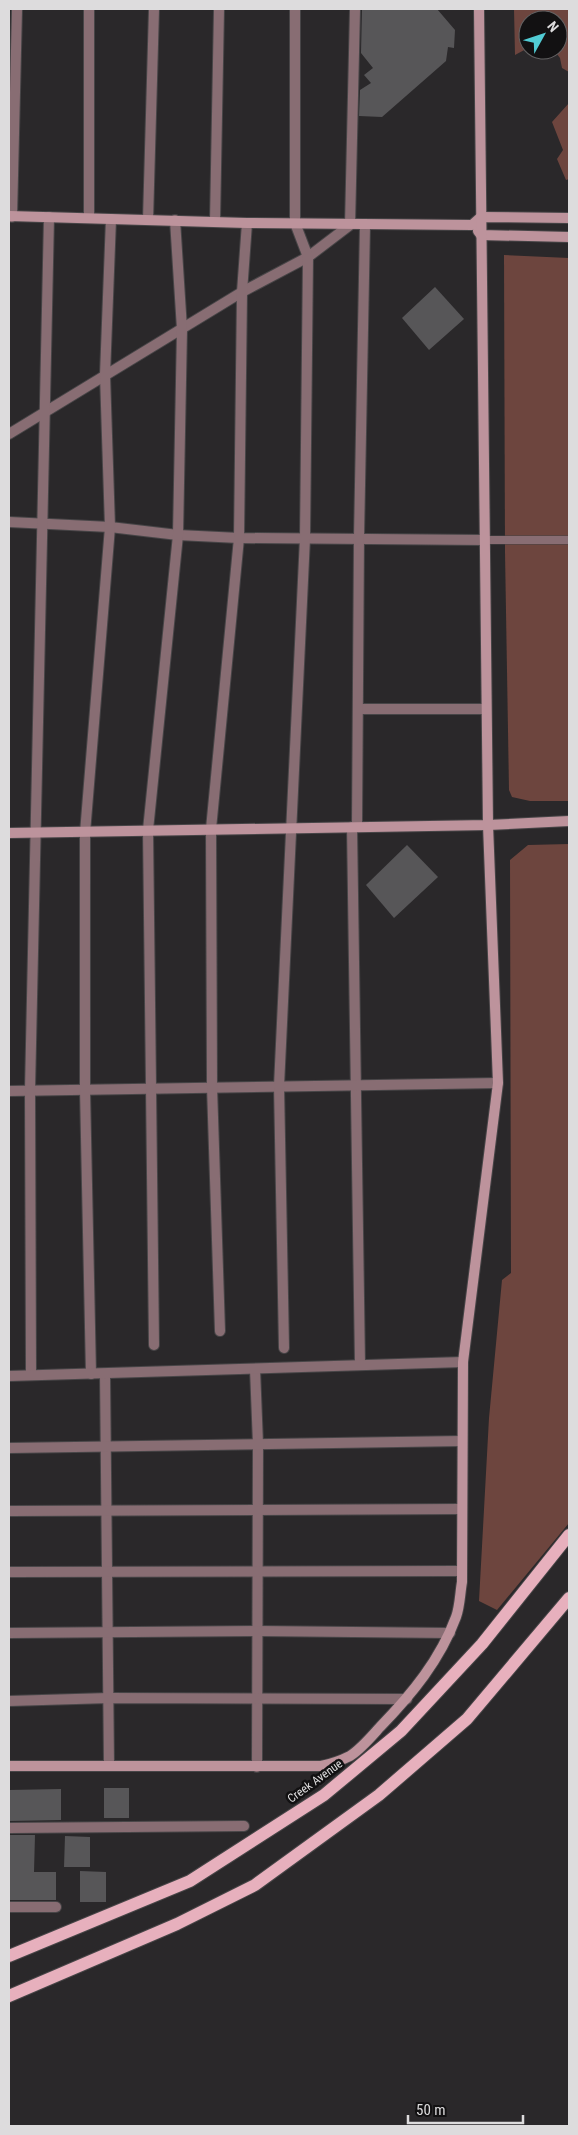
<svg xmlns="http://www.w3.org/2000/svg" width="578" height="2135" font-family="'Roboto Condensed',sans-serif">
<rect width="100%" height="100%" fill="#2a282a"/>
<g fill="#6d453e">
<polygon points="514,9 569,9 569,72 562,68 560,58 554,50 558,50 558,20 528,20 528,48 515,55"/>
<polygon points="569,103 569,179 566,180 557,159 563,150 552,122"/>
<polygon points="504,255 569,258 569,801 530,801 512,797 509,790 505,552"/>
<polygon points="569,844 569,1523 497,1610 479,1601 489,1418 502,1280 511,1273 510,860 528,845"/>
</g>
<g fill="#575658">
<polygon points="362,9 437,9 455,30 454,48 448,47 446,61 382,117 359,116 360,90 371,83 364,75 373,68 361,53"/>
<polygon points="435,287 464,319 429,350 402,318"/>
<polygon points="407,845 438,877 394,918 366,885"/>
<rect x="104" y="1788" width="25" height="30"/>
<polygon points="61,1789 61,1820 9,1821 9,1790"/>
<polygon points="9,1835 35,1835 34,1872 56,1872 56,1900 9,1900"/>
<polygon points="65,1836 90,1837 90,1867 64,1867"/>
<polygon points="80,1871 106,1872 106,1902 80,1902"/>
</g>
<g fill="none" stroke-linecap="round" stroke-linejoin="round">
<defs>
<polyline id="lane" points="484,540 569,540"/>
<g id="street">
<polyline points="12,217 17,9"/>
<polyline points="89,218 89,9"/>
<polyline points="148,220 154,9"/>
<polyline points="215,221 219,9"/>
<polyline points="9,434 242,292 308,257 350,225 355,9"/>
<polyline points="9,522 110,527 178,535 239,538 484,540"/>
<polyline points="358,709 486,709"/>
<polyline points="352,827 360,1365"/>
<polyline points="357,827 359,537 365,225"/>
<polyline points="9,1091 498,1083"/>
<polyline points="220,1331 212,1087 211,829 239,538 242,292 247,223"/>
<polyline points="154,1345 148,830 178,535 182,329 175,220"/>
<polyline points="284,1348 279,1086 305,538 308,257 295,223 295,9"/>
<polyline points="255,1369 258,1444 257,1767"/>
<polyline points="31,1374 30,1090 49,217"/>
<polyline points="91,1374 85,1090 85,833 110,527 105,375 111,219"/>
<polyline points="105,1374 109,1766"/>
<polyline points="9,1376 463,1362"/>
<polyline points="9,1448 462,1441"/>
<polyline points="9,1511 461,1509"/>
<polyline points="9,1572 461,1571"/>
<polyline points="9,1633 257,1631 450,1633"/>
<polyline points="9,1701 109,1698 407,1699"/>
<polyline points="9,1828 244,1826"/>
<polyline points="9,1907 56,1907"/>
</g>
<g id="secondary">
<polyline points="9,216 247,223 472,225 481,217 569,218"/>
<polyline points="478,231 481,235 569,237"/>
<polyline points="9,833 488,825 569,821"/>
<path d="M 9,1766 L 321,1766 C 331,1764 340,1761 350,1756 C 361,1749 371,1737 380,1727 C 412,1694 440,1660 456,1617 C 460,1606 460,1593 462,1582 L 463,1362 L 498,1083 L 488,825 L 479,9"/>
</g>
<g id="primary">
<polyline points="9,1956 190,1881 324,1795 401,1731 482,1644 569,1535"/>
<polyline points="9,1996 177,1924 255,1885 379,1795 467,1719 569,1598"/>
</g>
</defs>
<use href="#lane" stroke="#474547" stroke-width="9"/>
<use href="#street" stroke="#474547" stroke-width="12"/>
<use href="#secondary" stroke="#474547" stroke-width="12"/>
<use href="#primary" stroke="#474547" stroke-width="14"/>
<use href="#lane" stroke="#886d73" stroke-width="8"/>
<use href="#street" stroke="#886d73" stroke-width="10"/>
<use href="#secondary" stroke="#bd939c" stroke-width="10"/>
<use href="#primary" stroke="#e7b0bd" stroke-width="12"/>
</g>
<g text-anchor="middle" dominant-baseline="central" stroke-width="5" stroke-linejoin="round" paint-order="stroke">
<g font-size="12" fill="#dddcdd" stroke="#121112">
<text transform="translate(315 1781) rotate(-36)">Creek Avenue</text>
</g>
</g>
<rect width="578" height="2135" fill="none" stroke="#dddcdd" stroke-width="20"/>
<g transform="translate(543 35) rotate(50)"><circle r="24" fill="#121112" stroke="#636263"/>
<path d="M0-4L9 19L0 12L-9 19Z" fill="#51ccd4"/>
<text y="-8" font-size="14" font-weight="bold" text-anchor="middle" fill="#dddcdd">N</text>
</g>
<path d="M408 2115v8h115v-8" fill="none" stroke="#dddcdd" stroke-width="2.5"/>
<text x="416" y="2115" font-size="15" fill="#dddcdd" stroke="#121112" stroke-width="4" paint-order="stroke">50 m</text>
</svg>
